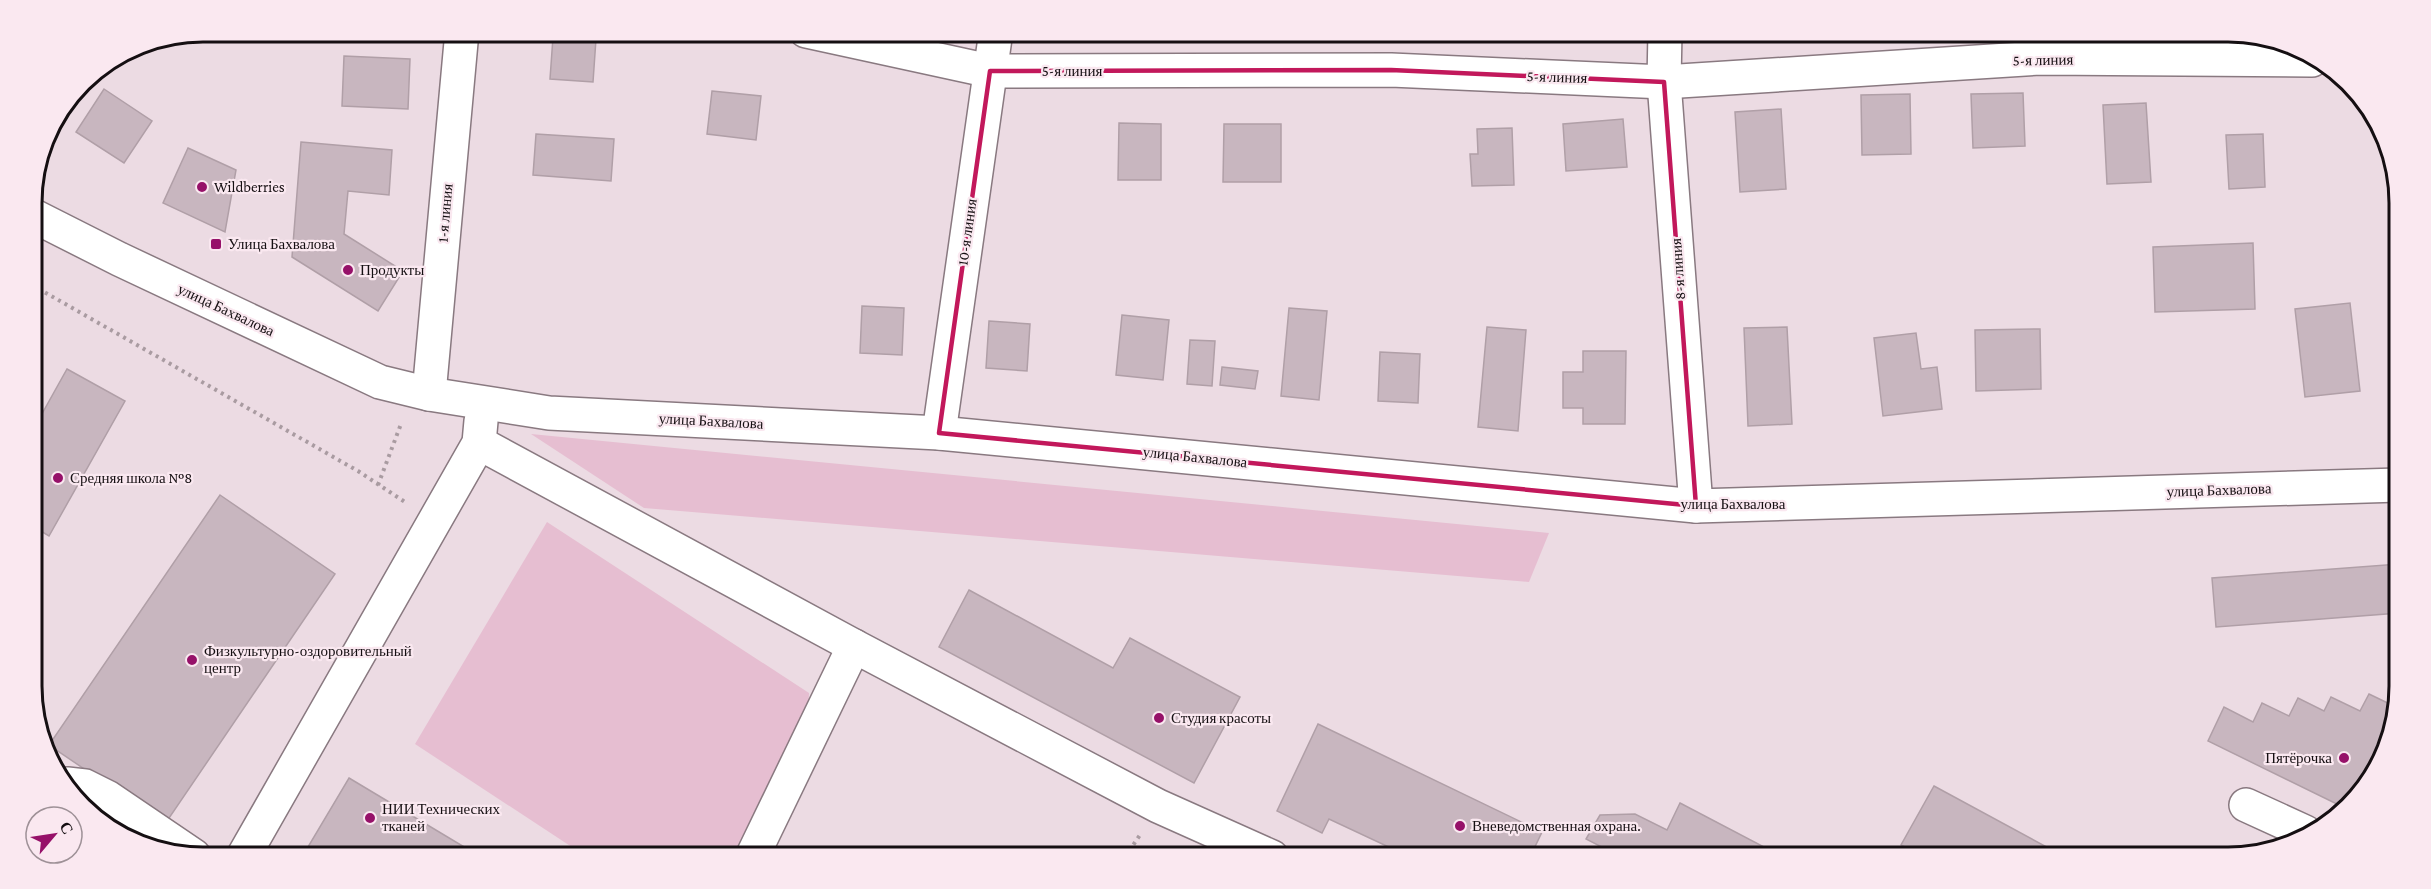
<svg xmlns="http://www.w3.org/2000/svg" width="2431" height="889" font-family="'Crimson Pro',serif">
<rect width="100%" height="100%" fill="#ecdbe3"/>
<g fill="#e6bed1">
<polygon points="531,434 1549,533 1529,582 644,508"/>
<polygon points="547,522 809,693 807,744 751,857 587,857 415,744"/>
</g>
<g fill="#c8b6bf" stroke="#b09fa7" stroke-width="1.5">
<polygon points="553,37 596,39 593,82 550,79"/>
<polygon points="344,56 410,59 408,109 342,106"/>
<polygon points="104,89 152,121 124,163 76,132"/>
<polygon points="712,91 761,96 756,140 707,134"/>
<polygon points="2023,93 2025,146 1973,148 1971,94"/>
<polygon points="1910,94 1911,154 1862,155 1861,95"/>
<polygon points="2146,103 2151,182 2107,184 2103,105"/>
<polygon points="1781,109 1786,189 1740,192 1735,112"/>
<polygon points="1623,119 1627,167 1566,171 1563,124"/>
<polygon points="1119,123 1161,124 1161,180 1118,180"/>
<polygon points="1224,124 1281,124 1281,182 1223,182"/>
<polygon points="1512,128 1514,185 1472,186 1470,154 1478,154 1477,129"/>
<polygon points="536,134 614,139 611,181 533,175"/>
<polygon points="2263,134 2265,187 2229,189 2226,135"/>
<polygon points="301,142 392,150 389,195 348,191 344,234 403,271 378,311 292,257"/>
<polygon points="188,148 236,170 225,232 163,203"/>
<polygon points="2253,243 2255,309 2155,312 2153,247"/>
<polygon points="2350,303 2360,391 2305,397 2295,309"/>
<polygon points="862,306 904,308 902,355 860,353"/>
<polygon points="1289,308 1327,311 1319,400 1281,396"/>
<polygon points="1122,315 1169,320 1163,380 1116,375"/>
<polygon points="989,321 1030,324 1027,371 986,368"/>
<polygon points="1487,327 1526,330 1518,431 1478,427"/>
<polygon points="1787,327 1792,424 1748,426 1744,328"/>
<polygon points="2040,329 2041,389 1976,391 1975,330"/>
<polygon points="1916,333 1921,369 1937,367 1942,409 1883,416 1874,338"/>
<polygon points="1190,340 1215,341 1212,386 1187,384"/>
<polygon points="1583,351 1626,351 1625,424 1583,424 1583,408 1563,408 1563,372 1583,372"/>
<polygon points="1380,352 1420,354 1418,403 1378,401"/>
<polygon points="1222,367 1258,371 1255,389 1220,385"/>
<polygon points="67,369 125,401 49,536 34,527 33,430"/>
<polygon points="220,495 335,574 165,824 49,745"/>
<polygon points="2399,564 2399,613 2216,627 2212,578"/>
<polygon points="969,590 1113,668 1130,638 1240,697 1194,783 939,647"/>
<polygon points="2369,694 2396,707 2391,741 2343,807 2208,741 2224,707 2253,722 2262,703 2289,716 2298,698 2324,711 2331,697 2360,711"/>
<polygon points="1318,724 1542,832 1530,857 1410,857 1329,819 1322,833 1277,811"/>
<polygon points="349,778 481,857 302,857"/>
<polygon points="1934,786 2065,857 1924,857 1901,845"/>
<polygon points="1680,803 1766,848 1761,857 1621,857 1586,839 1600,815 1635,814 1667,830"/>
</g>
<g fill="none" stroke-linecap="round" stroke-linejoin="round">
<defs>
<g id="minor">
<polyline points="806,31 990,71 1391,70 1664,82 2040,58 2312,60"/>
<polyline points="1665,31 1664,82 1696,506"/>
<polyline points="32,215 119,259 380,382 429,394 549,413 939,433 1696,506 2399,485"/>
<polyline points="429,394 462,31"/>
<polyline points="939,433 996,31"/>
<polyline points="479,443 854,646 1158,806 1272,857"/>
<polyline points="67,784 85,786 107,797 194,856"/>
<polyline points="2246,805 2305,832"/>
<polyline points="243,857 479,443 481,421"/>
<polyline points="752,857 854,646"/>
</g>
</defs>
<use href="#minor" stroke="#897980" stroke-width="36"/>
<g stroke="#a99ba1" stroke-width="4" stroke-dasharray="3 4.5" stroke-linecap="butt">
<polyline points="32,285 358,471 405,502"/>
<polyline points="378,485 401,424"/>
<polyline points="1125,857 1140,835"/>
</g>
<use href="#minor" stroke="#fff" stroke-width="33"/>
</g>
<path fill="none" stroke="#c2185b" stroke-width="4.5" stroke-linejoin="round" d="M 1391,70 L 1664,82 L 1696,506 L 939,433 L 990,71 Z"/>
<g fill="#961169" stroke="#fae8f0" stroke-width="2">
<circle cx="202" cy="187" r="6"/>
<rect x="210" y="238" width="12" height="12" rx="3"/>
<circle cx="348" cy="270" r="6"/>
<circle cx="58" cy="478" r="6"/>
<circle cx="192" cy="660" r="6"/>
<circle cx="1159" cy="718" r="6"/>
<circle cx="2344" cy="758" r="6"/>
<circle cx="370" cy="818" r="6"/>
<circle cx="1460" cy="826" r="6"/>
</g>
<g text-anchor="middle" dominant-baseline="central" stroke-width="4.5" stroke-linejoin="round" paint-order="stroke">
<g font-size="15" fill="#150f12" stroke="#fae8f0">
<text transform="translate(2043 60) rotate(-1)">5-я линия</text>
<text x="1072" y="71">5-я линия</text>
<text transform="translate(1557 77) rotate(2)">5-я линия</text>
<text transform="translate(445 213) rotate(-85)">1-я линия</text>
<text transform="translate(967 232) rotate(-82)">10-я линия</text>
<text transform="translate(1678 269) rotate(-94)">8-я линия</text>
<text transform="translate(226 310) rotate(25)">улица Бахвалова</text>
<text transform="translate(711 421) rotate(3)">улица Бахвалова</text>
<text transform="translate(1195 457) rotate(6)">улица Бахвалова</text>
<text transform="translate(2219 490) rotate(-2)">улица Бахвалова</text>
<text x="1733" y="504">улица Бахвалова</text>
</g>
<g font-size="15" fill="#150f12" stroke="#fae8f0" text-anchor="start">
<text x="214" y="187">Wildberries</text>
<text x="228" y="244">Улица Бахвалова</text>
<text x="360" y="270">Продукты</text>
<text x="70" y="478">Средняя школа №8</text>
<text x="204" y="651">Физкультурно-оздоровительный<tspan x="204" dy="17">центр</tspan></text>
<text x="1171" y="718">Студия красоты</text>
<text x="2332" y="758" text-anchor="end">Пятёрочка</text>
<text x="382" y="809">НИИ Технических<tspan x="382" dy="17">тканей</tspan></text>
<text x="1472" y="826">Вневедомственная охрана.</text>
</g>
</g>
<path d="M0 0H2431V889H0ZM203 42H2228A161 161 0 0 1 2389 203V686A161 161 0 0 1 2228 847H203A161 161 0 0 1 42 686V203A161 161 0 0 1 203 42Z" fill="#fae8f0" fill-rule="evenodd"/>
<path fill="none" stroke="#150f12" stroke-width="3" d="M203 42H2228A161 161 0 0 1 2389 203V686A161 161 0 0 1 2228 847H203A161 161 0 0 1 42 686V203A161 161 0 0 1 203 42Z"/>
<g transform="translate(54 835) rotate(61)"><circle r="28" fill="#fae8f0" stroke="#9e9197" stroke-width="1.5"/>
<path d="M0-4.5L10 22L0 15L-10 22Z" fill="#961169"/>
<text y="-9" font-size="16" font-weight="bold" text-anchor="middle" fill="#150f12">С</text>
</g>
</svg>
